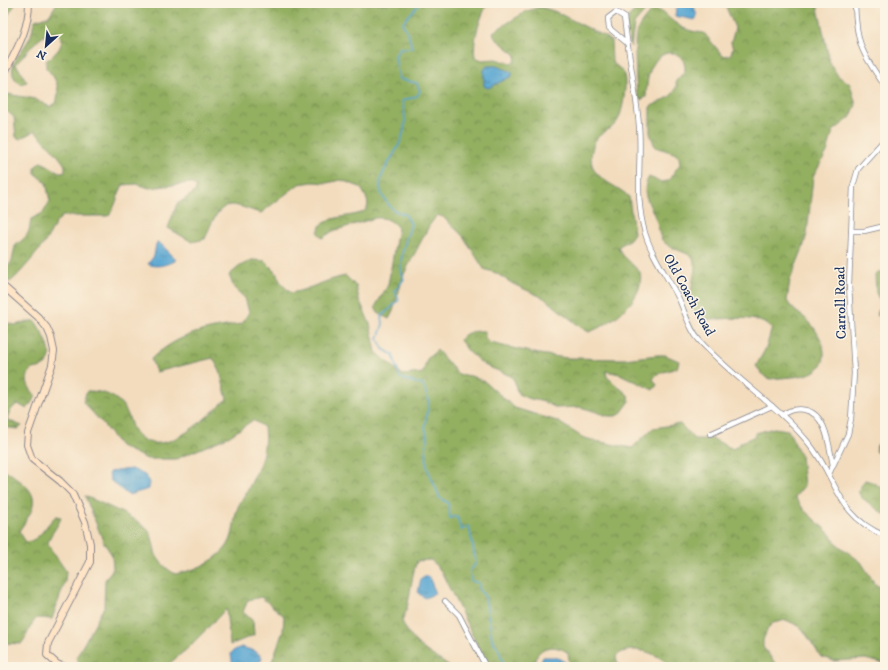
<svg xmlns="http://www.w3.org/2000/svg" width="888" height="670" font-family="'IM FELL DW Pica',serif">
<defs>
<pattern id="forest-crowns" width="20" height="18" patternUnits="userSpaceOnUse"><rect width="20" height="18" fill="#93af61"/><path d="M2 6a3 3 0 1 1 6 0M12 15a3 3 0 1 1 6 0" fill="none" stroke="#778f53"/></pattern>
<pattern id="water-ripples" width="26" height="14" patternUnits="userSpaceOnUse"><rect width="26" height="14" fill="#58a6d1"/><path d="M2 4q2-2 4 0t4 0M15 11q2-2 4 0t4 0" fill="none" stroke="#4888ad"/></pattern>
</defs>
<rect width="100%" height="100%" fill="#fcf5e5"/>
<filter id="ink" filterUnits="userSpaceOnUse"><feTurbulence type="fractalNoise" baseFrequency=".025" numOctaves="2"/><feDisplacementMap in="SourceGraphic" scale="8" xChannelSelector="R" yChannelSelector="G"/><feConvolveMatrix kernelMatrix="1 2 1 2 8 2 1 2 1" color-interpolation-filters="sRGB"/></filter>
<filter id="wash" filterUnits="userSpaceOnUse"><feTurbulence type="fractalNoise" baseFrequency=".012" numOctaves="4" result="noise"/><feDisplacementMap in="SourceGraphic" scale="16" xChannelSelector="R" yChannelSelector="G"/><feGaussianBlur stdDeviation="0.9" result="paint"/><feColorMatrix in="noise" values="0 0 0 0 0 0 0 0 0 0 0 0 0 0 0 0 0 1.4 0 .05"/><feComposite in="paint" operator="in"/></filter>
<g filter="url(#wash)">
<rect width="100%" height="100%" fill="#f3dcbd"/>
<g fill="url(#forest-crowns)" stroke="#576f60">
<polygon points="3,3 16,3 3,23"/>
<path d="M 57,3 L 493,3 L 487,5 C 480,17 472,43 475,57 L 482,60 L 496,59 L 509,63 L 515,62 L 516,55 L 495,38 L 493,32 L 527,11 L 540,7 L 554,11 L 604,36 L 611,41 L 612,62 C 615,65 620,68 623,72 C 628,81 623,115 616,123 C 612,129 604,131 599,136 C 592,142 590,156 592,165 C 597,181 619,186 629,197 L 634,233 L 630,239 L 618,247 L 621,253 L 640,272 C 646,299 611,324 589,332 L 583,329 L 544,298 L 513,284 L 496,273 L 484,269 L 463,236 L 443,217 L 437,215 L 429,226 L 404,274 L 393,311 L 389,319 L 378,313 L 375,307 L 388,285 L 398,228 C 392,220 385,217 375,218 L 333,231 L 322,238 L 318,233 L 320,226 C 325,222 331,219 337,218 C 355,213 381,217 360,187 L 341,180 L 327,183 L 313,182 L 299,184 L 261,213 C 252,211 243,206 233,205 C 217,204 210,227 205,239 L 192,242 L 168,228 L 177,204 L 194,193 L 197,187 L 191,183 L 149,188 L 137,184 L 123,185 C 117,195 116,208 108,216 L 63,216 C 54,222 53,231 47,239 C 39,251 21,273 10,282 L 4,279 L 4,272 L 12,261 L 15,246 C 27,236 29,236 31,219 L 43,213 L 50,201 L 46,183 L 35,173 L 35,167 L 40,162 C 49,164 55,172 64,173 C 65,172 65,167 65,166 C 63,160 40,135 34,131 L 20,139 L 16,137 L 14,117 L 3,108 L 3,95 L 7,94 L 35,99 L 50,107 L 56,103 C 61,88 56,78 46,68 L 46,61 C 55,54 62,49 62,38 L 58,33 C 41,30 27,53 16,64 L 27,82 L 20,84 C 0,68 25,51 31,35 C 33,30 32,26 35,20 L 49,16 Z"/>
<polygon points="643,3 652,3 634,24 631,47 626,26 629,16"/>
<path d="M 710,3 L 817,3 L 830,63 L 838,76 L 850,84 L 856,105 L 850,118 L 833,131 L 827,152 L 813,177 L 807,234 L 803,248 L 790,280 L 787,301 C 795,314 803,314 811,324 C 822,337 833,362 813,372 C 802,378 783,377 771,379 L 765,377 L 756,366 L 766,348 L 772,328 C 754,312 721,321 699,319 L 691,309 L 689,302 L 695,269 L 693,257 C 684,251 670,249 663,241 C 658,235 659,227 656,220 C 651,204 639,193 649,177 L 661,182 L 668,181 L 680,164 L 679,157 L 674,153 L 655,147 L 650,133 L 650,107 C 661,100 679,97 676,81 L 685,71 C 686,50 664,47 654,63 C 647,73 647,86 646,97 L 640,100 L 637,94 C 636,82 634,44 636,34 C 639,24 646,16 654,9 C 664,10 668,19 677,24 C 685,30 694,32 704,33 L 723,56 L 730,55 L 733,49 L 731,43 L 735,28 L 726,7 L 711,6 Z"/>
<path d="M 252,260 L 265,261 L 275,271 L 281,283 L 291,293 C 311,289 327,279 346,276 L 356,286 L 359,299 L 370,324 L 376,352 L 403,375 L 423,373 L 427,359 L 437,350 L 458,374 L 471,376 L 484,381 L 515,408 L 557,421 L 582,437 L 595,441 L 632,448 L 653,428 L 680,424 L 694,439 L 713,439 L 733,449 L 742,442 L 755,436 L 756,433 L 774,428 L 788,430 L 801,456 L 804,486 L 795,497 L 804,510 L 829,533 L 838,545 L 861,562 L 875,584 L 885,590 L 885,664 L 865,659 L 834,661 L 821,657 L 804,631 L 799,626 L 786,620 L 773,623 L 768,628 L 763,640 L 763,647 L 778,667 L 671,667 C 659,653 631,643 616,656 L 617,662 L 621,667 L 570,667 L 568,653 C 560,646 544,644 537,655 C 535,658 535,663 533,667 L 488,667 L 441,571 L 431,560 L 417,561 C 409,582 412,601 402,621 C 412,645 430,653 450,667 L 270,667 L 283,631 L 284,616 L 261,597 L 248,600 L 243,612 L 253,621 L 254,635 L 230,645 L 226,609 L 187,649 L 165,667 L 83,667 L 76,658 L 104,607 L 105,580 L 113,569 L 112,555 L 104,543 L 85,496 C 101,503 135,517 147,529 C 154,537 153,546 156,555 C 161,564 167,569 175,574 C 193,571 212,563 224,550 C 236,537 232,522 238,507 C 240,502 244,498 246,493 C 258,470 267,454 264,427 L 253,420 L 230,436 L 176,459 L 147,459 L 120,446 L 102,423 L 83,402 L 87,391 C 105,391 121,397 128,415 C 130,419 131,425 133,429 C 158,468 207,416 227,399 L 220,371 L 213,358 L 156,372 L 151,359 C 178,334 206,328 242,324 L 249,312 L 245,298 L 234,288 L 229,275 L 240,266 Z"/>
<polygon points="885,271 885,318 876,315 882,305 876,293 875,274"/>
<path d="M 30,321 L 35,321 C 45,336 64,367 32,369 C 23,379 28,387 36,396 L 27,409 L 18,404 C 12,407 8,413 7,420 L 22,426 L 18,429 L 3,427 L 3,322 L 15,325 Z"/>
<path d="M 485,331 L 485,338 L 490,343 L 539,354 L 567,358 L 624,359 L 658,355 L 665,355 L 679,361 L 677,368 L 657,374 L 653,379 L 657,385 L 653,390 L 620,374 L 606,371 L 607,377 L 628,395 L 630,401 L 622,412 L 616,416 L 608,416 L 587,409 L 579,407 L 557,408 L 544,402 L 527,398 L 520,395 L 516,389 L 515,382 L 511,376 L 484,365 L 468,351 L 460,340 C 466,331 474,331 485,331 Z"/>
<polygon points="885,439 885,460 875,451 877,445"/>
<path d="M 3,469 C 9,472 14,476 19,480 C 43,498 33,510 19,531 L 26,542 C 40,541 46,524 56,516 L 61,517 C 59,527 48,535 48,545 L 66,571 L 65,582 L 52,619 L 37,618 C 29,625 28,636 21,644 L 3,643 Z"/>
<polygon points="865,480 872,482 885,490 885,515 861,497 858,491"/>
</g>
<g fill="url(#water-ripples)" stroke="#3a6a98">
<polygon points="682,3 693,3 697,16 695,20 675,16 676,9"/>
<polygon points="487,66 496,66 512,72 512,76 488,88 484,86 484,70"/>
<path d="M 159,242 L 175,258 L 175,261 C 167,265 156,268 148,264 L 154,256 L 156,244 Z"/>
<path d="M 131,469 C 143,473 150,475 149,489 L 128,495 L 110,480 L 109,472 Z"/>
<polygon points="426,576 429,577 435,591 434,594 425,598 418,593 421,578"/>
<polygon points="241,647 255,651 262,657 258,667 233,667 231,654 233,651"/>
<polygon points="543,657 554,657 561,659 565,662 566,667 539,667"/>
</g>
<g fill="none" stroke-linecap="round" stroke-linejoin="round">
<path stroke="#58a6d1" stroke-width="1.5" d="M 420,3 L 402,23 L 408,33 L 412,48 L 400,48 L 395,56 L 399,79 L 417,83 L 420,91 L 417,96 L 402,101 C 405,114 407,123 402,137 C 396,159 368,179 386,201 C 393,211 394,211 405,214 L 411,224 C 406,240 396,264 404,279 L 395,291 L 399,300 L 382,316 L 383,324 L 378,339 L 383,349 L 393,355 L 400,378 L 423,385 L 429,400 L 425,427 L 428,440 L 426,444 L 427,467 L 440,498 L 448,503 L 450,518 L 457,516 L 461,530 L 469,526 L 476,563 L 470,571 L 471,581 L 479,583 L 479,590 L 485,596 L 492,639 L 498,648 L 505,667"/>
</g>
</g>
<g filter="url(#ink)">
<g fill="none" stroke-linecap="round" stroke-linejoin="round">
<defs>
<g id="street">
<path d="M 855,3 C 856,43 862,54 885,86"/>
<path d="M 627,43 L 609,28 L 608,18 L 616,12 L 624,17 C 628,53 636,90 639,126 C 642,164 634,195 645,233 C 652,257 668,277 679,299 C 685,312 689,329 699,340 C 732,377 775,403 807,441 C 839,478 833,513 885,536"/>
<polyline points="851,231 864,231 885,226"/>
<path d="M 782,415 C 789,410 796,408 805,410 C 827,414 829,447 833,465"/>
<polyline points="710,434 772,406"/>
<polyline points="829,474 848,434 851,419 854,373 849,285 853,186 858,169 885,139"/>
<polyline points="445,601 459,615 486,667"/>
</g>
<g id="secondary">
<path d="M 3,76 C 15,52 29,31 29,3"/>
<polyline points="3,286 38,317 47,328 51,337 54,351 52,365 28,433 27,445 32,459 60,481 72,493 85,522 90,544 90,562 48,643 47,655 57,664 65,667"/>
</g>
</defs>
<use href="#street" stroke="#87868e" stroke-width="6"/>
<use href="#secondary" stroke="#87868e" stroke-width="8"/>
<use href="#street" stroke="#fff" stroke-width="4.5"/>
<use href="#secondary" stroke="#ffe4c6" stroke-width="6"/>
</g>
</g>
<g text-anchor="middle" dominant-baseline="central" stroke-width="3" stroke-linejoin="round" paint-order="stroke">
<g font-size="14" fill="#1b2f5e" stroke="#fcf5e5">
<text transform="translate(689 295) rotate(61)">Old Coach Road</text>
<text transform="translate(841 303) rotate(-91)">Carroll Road</text>
</g>
</g>
<rect width="888" height="670" fill="none" stroke="#fcf5e5" stroke-width="16"/>
<g transform="translate(46 46) rotate(207)" stroke="#fcf5e5" stroke-width="3" paint-order="stroke">
<path d="M0-3L7 15L0 10L-7 15Z" fill="#1b2f5e"/>
<text y="-6" font-size="11" font-weight="bold" text-anchor="middle" fill="#1b2f5e">N</text>
</g>
</svg>
